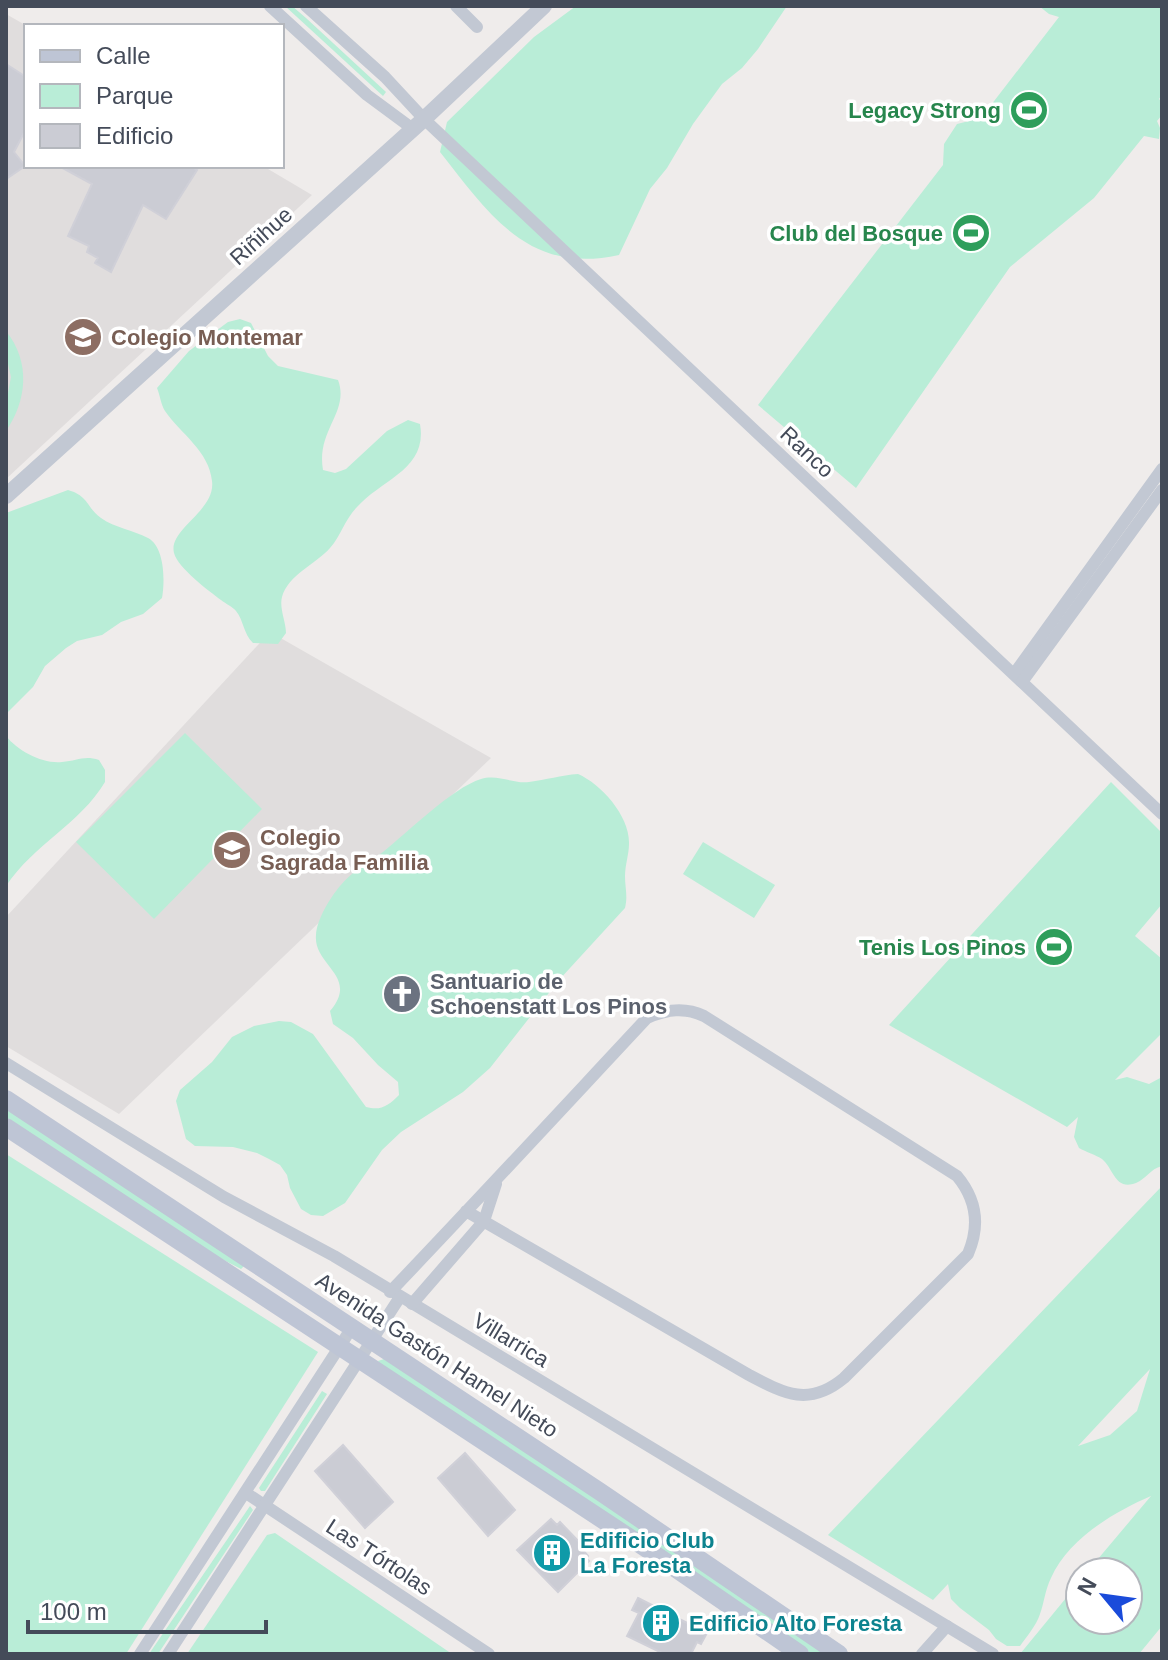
<svg xmlns="http://www.w3.org/2000/svg" width="1168" height="1660" font-family="Arial,sans-serif">
<rect width="100%" height="100%" fill="#efeceb"/>
<g fill="#e0dddd">
<polygon points="6,14 27,26 26,166 263,166 312,195 6,479"/>
<polygon points="270,632 491,758 119,1114 6,1046 6,917"/>
</g>
<g fill="#b9edd7" fill-rule="evenodd">
<polygon points="285,6 292,6 306,18 386,92 383,96"/>
<path d="M 576,6 L 787,6 L 758,49 L 742,68 L 722,84 L 693,124 L 667,168 L 650,189 L 619,255 C 528,275 489,214 440,152 L 447,122 L 534,37 Z"/>
<polygon points="1039,6 1162,6 1162,95 1159,99 1162,102 1162,115 1157,121 1160,128 1159,139 1144,136 1094,198 1010,267 856,488 758,405 943,165 944,144 957,124 981,118 1059,17 1049,14"/>
<path d="M 240,319 L 251,323 L 268,356 L 278,366 L 338,380 C 350,412 316,430 323,470 L 335,473 L 346,469 L 387,431 L 408,420 L 420,424 C 428,469 382,479 357,507 C 345,519 341,536 330,548 C 316,564 288,575 282,597 C 279,608 286,622 286,633 L 278,644 L 253,643 C 243,633 244,621 236,611 C 233,607 226,604 221,600 C 209,591 178,568 174,553 C 168,529 216,511 212,481 C 209,451 181,434 165,411 C 161,405 160,395 157,388 L 189,351 L 228,322 Z"/>
<path d="M 6,331 C 31,362 27,401 6,431 L 6,404 L 11,377 L 6,355 Z"/>
<path d="M 68,490 C 89,496 86,507 101,518 C 115,528 133,530 148,538 C 165,547 165,582 162,598 L 143,614 L 121,622 L 102,635 L 77,641 L 66,648 L 45,666 L 33,687 L 6,714 L 6,513 Z"/>
<polygon points="185,733 262,809 154,919 76,842"/>
<path d="M 6,736 C 18,751 42,764 62,762 C 77,761 84,755 99,760 L 105,770 L 105,782 C 79,825 35,843 6,886 Z"/>
<path d="M 578,774 C 601,784 630,816 629,844 C 629,854 625,865 625,876 C 625,888 628,896 625,908 L 559,980 L 490,1068 L 463,1092 L 401,1132 L 382,1150 L 345,1203 L 323,1216 L 311,1215 L 301,1209 L 290,1188 L 287,1175 L 280,1165 L 269,1159 L 257,1153 L 233,1147 L 195,1146 L 186,1139 L 176,1101 L 180,1090 L 212,1062 L 232,1037 L 254,1026 L 279,1021 L 291,1022 L 313,1034 L 366,1107 C 381,1111 388,1106 399,1095 L 398,1082 L 378,1065 L 353,1038 L 333,1024 L 330,1011 C 360,976 313,966 316,935 C 317,919 330,898 340,886 C 352,871 368,863 383,852 C 408,832 452,788 481,779 C 498,774 513,784 529,782 C 546,780 561,775 578,774 Z"/>
<path d="M 1111,782 L 1162,833 L 1162,904 L 1135,936 L 1162,959 L 1162,1033 L 1115,1080 L 1127,1077 L 1149,1084 L 1162,1077 L 1162,1166 C 1150,1169 1146,1179 1136,1183 C 1115,1191 1114,1169 1102,1159 C 1096,1155 1086,1152 1079,1148 L 1074,1137 L 1078,1117 L 1067,1127 L 889,1025 Z"/>
<polygon points="703,842 775,885 754,918 683,874"/>
<path d="M 6,1107 L 244,1266 L 241,1269 C 159,1227 83,1169 6,1117 Z"/>
<polygon points="6,1154 318,1352 126,1654 6,1654"/>
<path d="M 1162,1186 L 1162,1626 L 1139,1654 L 1020,1654 L 1080,1581 L 1080,1620 L 1128,1620 L 1128,1572 L 1087,1572 L 1151,1496 C 1114,1512 1068,1539 1051,1578 C 1045,1590 1044,1603 1040,1614 C 1036,1626 1027,1636 1020,1646 L 1007,1646 L 996,1639 L 989,1630 L 960,1608 L 951,1599 L 948,1584 L 933,1600 L 828,1535 ZM 1150,1369 L 1137,1411 L 1110,1435 L 1078,1446 Z"/>
<polygon points="384,1359 628,1519 826,1654 812,1654 514,1451 380,1366 378,1361"/>
<polygon points="322,1391 327,1394 265,1491 261,1491 259,1488"/>
<polygon points="250,1506 253,1510 158,1654 149,1654"/>
<polygon points="275,1533 452,1654 187,1654 267,1535"/>
</g>
<g fill="#cbccd4" stroke="#d0d0d8" stroke-width="2">
<polygon points="6,64 26,77 26,129 14,152 25,166 6,179"/>
<polygon points="59,166 190,166 197,170 166,219 143,205 111,272 95,263 98,258 87,252 89,246 68,236 92,184"/>
<polygon points="343,1445 393,1502 365,1528 315,1471"/>
<polygon points="465,1453 515,1510 488,1536 438,1478"/>
<polygon points="551,1519 557,1525 560,1522 584,1547 582,1549 588,1556 586,1558 589,1561 558,1592 517,1550"/>
<polygon points="638,1598 707,1633 701,1644 697,1642 691,1654 664,1654 627,1636 639,1613 632,1610"/>
</g>
<g fill="none" stroke-linecap="round" stroke-linejoin="round">
<g stroke="#c2c8d3" stroke-width="12">
<polyline points="270,6 367,95 413,129"/>
<polyline points="306,6 385,77 424,119 1162,814"/>
<polyline points="456,6 477,27"/>
<polyline points="1014,674 1162,469"/>
<polyline points="1022,682 1162,490"/>
<polyline points="6,1063 224,1197 334,1256 993,1654"/>
<path d="M 390,1292 C 477,1201 562,1109 647,1018 C 667,1009 685,1007 704,1016 L 957,1176 C 977,1200 980,1226 968,1254 L 844,1378 C 809,1407 785,1394 749,1375 L 466,1211"/>
<polyline points="412,1304 484,1221 496,1184"/>
<polyline points="246,1493 489,1654"/>
<polyline points="140,1654 351,1329"/>
<polyline points="168,1654 400,1297"/>
<polyline points="922,1654 947,1626"/>
</g>
<polyline stroke="#c2c8d3" stroke-width="16" points="6,496 424,119 544,6"/>
<g stroke="#bec5d5" stroke-width="18">
<polyline points="6,1099 599,1491 839,1654"/>
<polyline points="6,1127 650,1551 800,1654"/>
</g>
</g>
<defs>
<symbol id="stadium-disc" viewBox="-11 -11 22 22"><circle r="9.5" fill="#2e9e5b" stroke="#fff"/><path d="M0-5a6.5 5 0 1 0 0 10a6.5 5 0 1 0 0-10ZM-3.5-1.8h7v3.6h-7Z" fill="#fff"/></symbol>
<symbol id="school-disc" viewBox="-11 -11 22 22"><circle r="9.5" fill="#8d6e63" stroke="#fff"/><path d="M0-5L7-2L0 1L-7-2ZM-4 1L0 2.5L4 1V4Q0 6-4 4Z" fill="#fff"/></symbol>
<symbol id="church-disc" viewBox="-11 -11 22 22"><circle r="9.5" fill="#6b7280" stroke="#fff"/><path d="M-1.2-6h2.4v3.5h3.3v2.4h-3.3V6h-2.4V-.1h-3.3v-2.4h3.3Z" fill="#fff"/></symbol>
<symbol id="building-disc" viewBox="-11 -11 22 22"><circle r="9.5" fill="#0f9aa8" stroke="#fff"/><path d="M-4-6H4V6H1V3H-1V6H-4ZM-2.5-4.3h1.7v1.8h-1.7ZM.8-4.3h1.7v1.8H.8ZM-2.5-1h1.7V.8h-1.7ZM.8-1h1.7V.8H.8Z" fill="#fff"/></symbol>
</defs>
<g fill-rule="evenodd">
<use href="#stadium-disc" x="1007" y="88" width="44" height="44"/>
<use href="#stadium-disc" x="949" y="211" width="44" height="44"/>
<use href="#school-disc" x="61" y="315" width="44" height="44"/>
<use href="#school-disc" x="210" y="828" width="44" height="44"/>
<use href="#stadium-disc" x="1032" y="925" width="44" height="44"/>
<use href="#church-disc" x="380" y="972" width="44" height="44"/>
<use href="#building-disc" x="530" y="1531" width="44" height="44"/>
<use href="#building-disc" x="639" y="1601" width="44" height="44"/>
</g>
<g text-anchor="middle" dominant-baseline="central" stroke-width="7" stroke-linejoin="round" paint-order="stroke">
<g font-size="22" font-weight="bold" fill="#27864d" stroke="#fff" text-anchor="end">
<text x="1001" y="110">Legacy Strong</text>
<text x="943" y="233">Club del Bosque</text>
<text x="1026" y="947">Tenis Los Pinos</text>
</g>
<g font-size="22" fill="#444b59" stroke="#fff">
<text transform="translate(261 236) rotate(-42)">Riñihue</text>
<text transform="translate(807 452) rotate(43)">Ranco</text>
<text transform="translate(511 1340) rotate(31)">Villarrica</text>
<text transform="translate(437 1355) rotate(33)">Avenida Gastón Hamel Nieto</text>
<text transform="translate(379 1557) rotate(33)">Las Tórtolas</text>
</g>
<g font-size="22" font-weight="bold" fill="#785e54" stroke="#fff" text-anchor="start">
<text x="111" y="337">Colegio Montemar</text>
<text x="260" y="837">Colegio<tspan x="260" dy="25">Sagrada Familia</tspan></text>
</g>
<g font-size="22" font-weight="bold" fill="#5b616d" stroke="#fff" text-anchor="start">
<text x="430" y="981">Santuario de<tspan x="430" dy="25">Schoenstatt Los Pinos</tspan></text>
</g>
<g font-size="22" font-weight="bold" fill="#0d838f" stroke="#fff" text-anchor="start">
<text x="580" y="1540">Edificio Club<tspan x="580" dy="25">La Foresta</tspan></text>
<text x="689" y="1623">Edificio Alto Foresta</text>
</g>
</g>
<rect width="1168" height="1660" fill="none" stroke="#444b59" stroke-width="16"/>
<rect x="24" y="24" width="260" height="144" fill="#ffffff" stroke="#b4b7bd" stroke-width="2"/>
<rect x="40" y="50" width="40" height="12" fill="#bec5d5" stroke="#b4b7bd" stroke-width="2"/>
<text x="96" y="64" font-size="24" fill="#444b59">Calle</text>
<rect x="40" y="84" width="40" height="24" fill="#b9edd7" stroke="#b4b7bd" stroke-width="2"/>
<text x="96" y="104" font-size="24" fill="#444b59">Parque</text>
<rect x="40" y="124" width="40" height="24" fill="#cbccd4" stroke="#b4b7bd" stroke-width="2"/>
<text x="96" y="144" font-size="24" fill="#444b59">Edificio</text>
<g transform="translate(1104 1596) rotate(299)"><circle r="38" fill="#ffffff" stroke="#b4b7bd" stroke-width="2"/>
<path d="M0-6L14 30L0 20L-14 30Z" fill="#1a4bda"/>
<text y="-12" font-size="22" font-weight="bold" text-anchor="middle" fill="#444b59">N</text>
</g>
<path d="M28 1620v12h238v-12" fill="none" stroke="#444b59" stroke-width="4"/>
<text x="40" y="1620" font-size="24" fill="#444b59" stroke="#ffffff" stroke-width="6" paint-order="stroke">100 m</text>
</svg>
